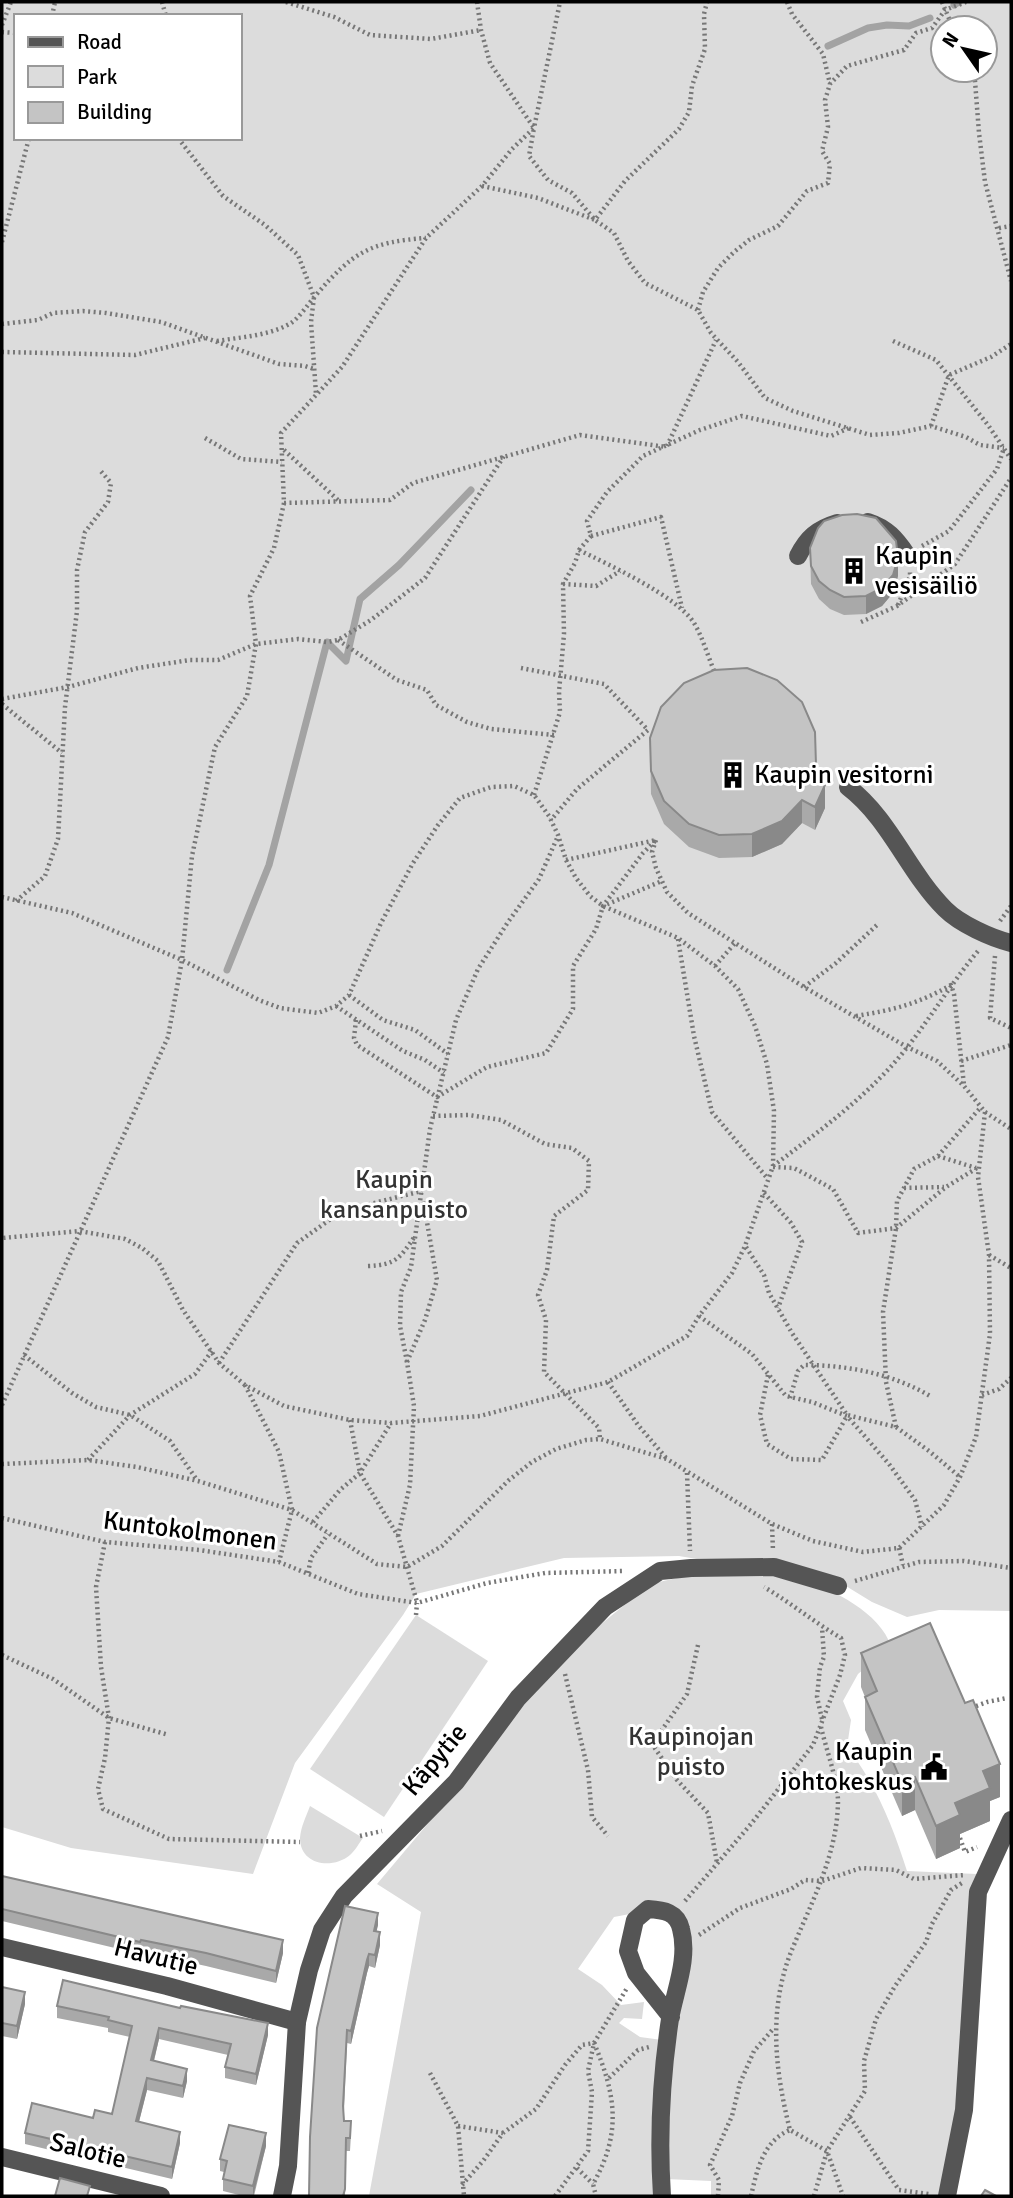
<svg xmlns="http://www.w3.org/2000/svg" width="1013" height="2198" font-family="Signika,sans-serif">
<rect width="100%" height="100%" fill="#fff"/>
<g fill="#dcdcdc" fill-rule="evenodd">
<path d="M 2,2 L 1011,2 L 1011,1611 L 939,1610 L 907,1617 L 872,1602 L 841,1583 L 679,1556 L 564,1558 L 416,1594 L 403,1615 L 295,1763 L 253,1874 L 71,1848 L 2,1827 ZM 16,16 L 240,16 L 240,138 L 16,138 ZM 943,28 L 985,28 L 985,70 L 943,70 Z"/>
<path d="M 757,1573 C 771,1575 787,1575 801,1579 C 833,1589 880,1613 891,1646 L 858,1674 L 843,1701 L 851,1720 L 847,1747 C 876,1784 893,1827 907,1871 L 977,1874 L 958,2117 L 942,2196 L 711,2196 L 711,2181 L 666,2179 L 664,2109 L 679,1912 L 635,1913 L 614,1917 L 578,1969 L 602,1985 L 621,2005 L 644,2002 L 642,2019 L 624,2018 L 619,2023 L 640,2037 L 662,2040 L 657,2196 L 369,2196 L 421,1912 L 377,1884 L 446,1802 L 530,1694 L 589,1634 L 650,1584 L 695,1574 Z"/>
<polygon points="416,1615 488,1661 384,1817 310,1769"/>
<path d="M 310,1806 L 363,1838 C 359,1843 355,1851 350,1855 C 332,1870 300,1865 300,1838 C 301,1826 306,1817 310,1806 Z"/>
</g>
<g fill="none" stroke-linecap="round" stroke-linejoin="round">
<g stroke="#a3a3a3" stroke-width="7">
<polyline points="954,5 959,2"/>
<polyline points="828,46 868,28 887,25 909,26 930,18"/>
<polyline points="227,970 269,865 327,642 346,661 360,599 399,565 471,490"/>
</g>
<g stroke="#777" stroke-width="4.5" stroke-dasharray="2 3.5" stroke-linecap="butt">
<polyline points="162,2 166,16"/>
<polyline points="286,2 334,17 370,35 431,39 481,30"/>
<polyline points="477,2 481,30 490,63 534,128 529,156 548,180 572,193 595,220 614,233 628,261 645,283 698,310 711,333 738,362 765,398 793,411 870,435 899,433 931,426 966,437 980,445 1004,448"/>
<polyline points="787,2 792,14 823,54 830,84"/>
<polyline points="942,2 953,28"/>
<polyline points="52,16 55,2"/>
<polyline points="2,25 11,2"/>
<polyline points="2,32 16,33"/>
<polyline points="971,70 975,81 979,133 985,182 1011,281"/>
<polyline points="178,138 223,196 265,225 298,255 314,297 311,322 316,394"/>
<polyline points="482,186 538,198 595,220 625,181 679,129 689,112 692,86 705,49 704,14 707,2"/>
<polyline points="999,228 1011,226"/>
<polyline points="2,242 29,138"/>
<polyline points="698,310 703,292 718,268 734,252 749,240 778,226 807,191 828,183 830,164 822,151 828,127 825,100 830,84 847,66 904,50 916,33 932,28 945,10 966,2"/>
<polyline points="2,324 38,320 53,313 83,311 106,313 161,322 279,364 305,366 314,369"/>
<path d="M 217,341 C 241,337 269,336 291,323 C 300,317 308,304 316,295 C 353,252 370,242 426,238"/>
<polyline points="893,341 936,360 988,425 1011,459"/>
<polyline points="2,352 135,355 205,338"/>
<polyline points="931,426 949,375 991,357 1011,344"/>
<polyline points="205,438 241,459 282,462"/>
<polyline points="667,446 716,340"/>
<polyline points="284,450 339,501"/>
<polyline points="284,503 390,500 413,483 580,435 666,447"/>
<polyline points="591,536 661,517 682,608"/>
<polyline points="922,546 949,531 997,469 1004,448"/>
<path d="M 579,550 C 609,565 677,596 694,623 C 703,638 708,657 715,673"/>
<polyline points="563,584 596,586 620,571"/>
<polyline points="898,605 910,576 910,571"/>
<polyline points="861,622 897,606 955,564 1011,478"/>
<polyline points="338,640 397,680 427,690 436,705 467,722 491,729 554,735"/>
<polyline points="521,668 604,684 648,730 577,789 551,820"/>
<polyline points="2,699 68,687 138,668 190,660 218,660 256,644 298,639 327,642 338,640 371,620 425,578 504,456"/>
<polyline points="2,704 62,753"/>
<polyline points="534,795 560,712 559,692 564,634 563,584 575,563 579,550 591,536 587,521 607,492 643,456 700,430 742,416 831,436 849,428"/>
<polyline points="566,860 656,840 643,853 603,906 662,881"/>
<polyline points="2,897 72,913 182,960 259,1000 280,1008 318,1013 336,1006 349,995 381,923 413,863 438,825 460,798 491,787 514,786 534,795 549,816 558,835 566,860 576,878 590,896 603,906 678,938 715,966 738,989 755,1026 767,1064 774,1111 773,1166 745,1246 732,1273 699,1316 687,1336 608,1382 480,1416 391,1423 350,1420 284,1406 245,1385 219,1363 183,1310 158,1261 142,1248 125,1239 79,1231 2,1238"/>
<polyline points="16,901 45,876 58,839 65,707 77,611 77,570 85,532 108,502 111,483 99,469"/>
<polyline points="1000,921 1011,906"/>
<polyline points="678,939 694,1036 712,1112 768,1179"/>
<polyline points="995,956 990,1018 1011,1028"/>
<polyline points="715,966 735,943"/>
<polyline points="804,987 836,963 877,925"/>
<polyline points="349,995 383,1020 415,1030 448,1054"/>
<polyline points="336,1006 403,1051 425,1060 444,1073"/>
<path d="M 856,1016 C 893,1010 918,1004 951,985 L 954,994 L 964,1085"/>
<polyline points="356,1020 354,1038 357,1045 437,1097 487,1067 546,1053 573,1009 573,966 596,929 603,906"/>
<polyline points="961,1061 1011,1045"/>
<polyline points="985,1112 1011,1129"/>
<polyline points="433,1116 469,1115 501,1120 545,1144 572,1148 589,1161 588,1190 554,1216 547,1270 538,1295 546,1320 544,1372 599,1428 600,1439"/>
<polyline points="938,1156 976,1168"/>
<path d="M 773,1166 C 821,1130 872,1093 909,1045 C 933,1014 953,981 978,951"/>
<polyline points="773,1167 794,1168 833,1189 858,1233 896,1228 946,1187 977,1168"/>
<polyline points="904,1188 944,1187"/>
<polyline points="764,1193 791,1223 802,1242 778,1308"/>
<polyline points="746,1247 764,1275 769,1293 792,1333 847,1415 896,1427 929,1451 960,1477"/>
<polyline points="989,1255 1011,1268"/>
<path d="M 368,1266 C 396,1265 400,1258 415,1236"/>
<polyline points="699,1316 752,1354 786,1396 812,1402 847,1416 889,1464 915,1500 922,1527"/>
<polyline points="24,1355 72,1393 96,1407 130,1415 170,1441 197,1480"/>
<polyline points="407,1362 400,1326 401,1292 411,1267 430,1129 456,1020 478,969 508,922 539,879 558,836"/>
<polyline points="219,1363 297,1243 342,1211 422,1191"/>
<polyline points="768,1375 760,1415 767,1444 791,1459 822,1460 847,1416"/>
<polyline points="608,1382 638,1425 667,1459"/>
<polyline points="245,1385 279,1452 292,1510 279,1562"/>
<polyline points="982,1395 999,1389 1011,1378"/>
<path d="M 790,1398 L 798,1371 L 804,1365 C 848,1365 893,1374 930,1396"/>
<polyline points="2,1405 168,1037 182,960 192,856 215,747 247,696 256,644 250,596 274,548 284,503 281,433 342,367 426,238 482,186 512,149 534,128 560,2"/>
<polyline points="350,1420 360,1473 398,1536 417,1602"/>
<polyline points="896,1427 886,1382 883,1312 896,1228 897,1201 914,1169 938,1156 981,1107"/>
<polyline points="88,1460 130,1415 195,1374 212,1351"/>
<polyline points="2,1464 88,1460 137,1467 198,1481 292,1510 377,1564 407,1567 442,1546 509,1480 532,1462 556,1449 586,1440 600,1439 667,1459 772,1524 813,1541 863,1552 899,1548 944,1505 960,1477 976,1437 990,1334 989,1255 978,1177 985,1112 964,1086 937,1061 907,1047 804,987 688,913 667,892 656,868 652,852 656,840"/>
<polyline points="687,1473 690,1551"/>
<polyline points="2,1518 105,1542 199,1550 279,1562 358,1594 417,1603 487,1583 545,1573 624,1571"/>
<polyline points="313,1522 340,1490 360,1473 391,1423"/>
<polyline points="772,1524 773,1551"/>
<polyline points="398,1536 410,1485 414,1406 407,1362 425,1320 437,1280 423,1199"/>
<polyline points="105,1542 96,1587 101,1667 109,1718 105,1758 98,1789 103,1809 169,1839 300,1842"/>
<polyline points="899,1548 903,1565"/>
<polyline points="308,1573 311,1558 328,1534"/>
<polyline points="855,1581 919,1562 964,1561 1011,1568"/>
<polyline points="416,1615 417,1603"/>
<polyline points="698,1645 687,1694 652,1744 677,1780 708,1813 717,1863"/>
<polyline points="2,1655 53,1679 109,1718 169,1735"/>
<polyline points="565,1674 588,1770 592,1817 608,1836"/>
<polyline points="971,1708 987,1702 1007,1698"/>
<polyline points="822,1719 817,1697 820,1667 824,1657 822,1627"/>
<path d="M 821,1727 C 826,1749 837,1778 838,1800 C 838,1854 811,1903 791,1952 C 768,2010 775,2071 790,2130 L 827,2151 L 843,2196"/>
<polyline points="360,1836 382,1831"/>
<polyline points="960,1838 965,1852 977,1847"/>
<path d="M 685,1901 L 751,1824 L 813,1745 L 840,1675 L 845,1655 L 841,1638 C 814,1622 791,1603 764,1587"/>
<polyline points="699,1935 740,1908 791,1889 805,1880 822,1881 861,1868 896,1870 914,1879 965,1875"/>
<polyline points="430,2073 458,2126 464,2196"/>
<polyline points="609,2078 638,2050 649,2047"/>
<polyline points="850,2117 899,2190 929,2194"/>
<polyline points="458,2126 503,2133"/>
<polyline points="577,2168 593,2184"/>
<path d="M 462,2185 L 483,2161 L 503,2133 L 536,2109 L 565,2065 L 582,2045 L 594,2043 C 616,2095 622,2133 593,2184 L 596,2196"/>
<polyline points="555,2196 588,2151 592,2092 588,2071 594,2043 627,1988"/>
<polyline points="718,2196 719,2180 710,2165 732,2116 740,2083 754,2051 774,2028"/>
<path d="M 751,2196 C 757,2170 763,2141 790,2130"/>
<polyline points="814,2196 827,2151 865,2091 864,2061 876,2019 895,1986 926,1942 932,1924 951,1890 962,1883"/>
</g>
<g stroke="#555" stroke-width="18">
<path d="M 868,522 C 887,528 896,539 907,555"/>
<path d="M 798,556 C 807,538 817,529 837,523"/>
<path d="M 848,787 C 890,819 908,872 945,909 C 960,924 991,938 1011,943"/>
<polyline points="2,1947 167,1986 297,2022"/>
<polyline points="2,2157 161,2196"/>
<polyline points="282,2196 288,2166 297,2022 309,1970 322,1930 344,1896 456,1782 518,1698 605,1607 660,1571 691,1568 774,1567 838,1586"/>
<path d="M 662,2196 C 658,2136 661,2079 670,2019 C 675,1990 689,1959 681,1929 C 677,1912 664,1910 648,1909 L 635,1920 L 628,1951 L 636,1973 L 671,2017"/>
<polyline points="947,2196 964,2110 978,1892 1011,1820"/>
</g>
</g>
<g fill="#a9a9a9">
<polygon points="810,548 898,576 893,593 882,606 866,614 844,615 830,609 819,599 811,584"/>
<polygon points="650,738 816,781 825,808 815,830 802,823 782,844 752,857 719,858 689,847 664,824 651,794"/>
<polygon points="861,1653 1000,1797 990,1801 990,1821 960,1834 960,1848 936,1859 915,1810 902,1816 865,1730 865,1697 861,1687"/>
<polygon points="2,1876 283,1953 276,1983 206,1966 141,1952 140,1954 2,1921"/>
<polygon points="345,1906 378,1925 376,1931 380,1945 375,1968 369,1966 367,1973 351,2044 347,2043 344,2111 344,2121 351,2134 350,2151 346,2151 345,2196 309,2196"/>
<polygon points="2,1987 25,2004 17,2039 2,2036"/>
<polygon points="57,2006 268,2035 256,2085 225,2078 225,2067 228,2055 159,2039 154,2061 187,2081 183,2098 147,2090 139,2122 180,2143 172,2179 25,2144 25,2133 112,2114 130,2037 108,2032 108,2028 57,2018"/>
<polygon points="266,2146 254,2196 243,2196 223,2191 223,2179 224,2172 220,2171 220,2159"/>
</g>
<g fill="#898989">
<polygon points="898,558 898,576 893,593 882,606 866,614 866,596"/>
<polygon points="816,765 816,789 813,779"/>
<polygon points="825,785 825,808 815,830 815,807"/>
<polygon points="802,800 802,823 782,844 752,857 752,834"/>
<polygon points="1000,1764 1000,1797 990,1801 990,1821 960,1834 960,1848 936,1859 936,1826 983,1771"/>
<polygon points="915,1777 915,1810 902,1816 902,1783"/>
<polygon points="378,1913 378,1925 374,1943 374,1931"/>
<polygon points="380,1932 380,1945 375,1968 375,1955"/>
<polygon points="283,1940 283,1953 276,1983 276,1971"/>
<polygon points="369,1954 369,1966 367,1973 351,2044 351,2031 367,1960"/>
<polygon points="25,1992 25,2004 17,2039 17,2026"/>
<polygon points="268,2023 268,2035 256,2085 256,2074"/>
<polygon points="159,2028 159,2039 151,2072 151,2060"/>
<polygon points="187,2069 187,2081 183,2098 183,2086"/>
<polygon points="147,2078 147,2090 136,2133 136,2121"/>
<polygon points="180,2132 180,2143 172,2179 172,2167"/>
<polygon points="266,2133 266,2146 253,2196 253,2186"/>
</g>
<g fill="#c4c4c4" stroke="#898989" stroke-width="2">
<polygon points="857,514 876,518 896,541 898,558 893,575 882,588 866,596 844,597 830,590 819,581 811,566 810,548 818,528 824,521 842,515"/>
<polygon points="747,668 777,680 802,702 815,732 816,765 813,779 825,785 815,807 802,800 782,821 752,834 719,835 689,824 664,801 651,771 650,738 661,707 684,683 714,670"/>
<polygon points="930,1623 965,1703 973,1700 1000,1764 983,1771 990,1788 955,1803 960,1815 936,1826 915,1777 902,1783 865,1697 877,1691 861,1653"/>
<polygon points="2,1876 283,1940 276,1971 206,1953 141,1940 140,1942 2,1909"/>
<polygon points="345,1906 378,1913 374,1931 380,1932 375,1955 369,1954 367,1960 351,2031 347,2030 343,2106 344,2121 351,2121 350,2138 346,2138 345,2189 343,2196 309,2196 310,2137 317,2028"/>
<polygon points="63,1980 180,2008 181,2006 268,2023 256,2074 225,2067 231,2044 159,2028 151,2060 187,2069 183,2086 147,2078 136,2121 180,2132 172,2167 25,2133 32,2103 93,2118 95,2110 112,2114 132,2026 108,2020 109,2017 57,2006"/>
<polygon points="2,1987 25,1992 17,2026 2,2023"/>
<polygon points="229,2125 266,2133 253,2186 223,2179 227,2161 220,2159"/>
<polygon points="60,2178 90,2186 87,2196 55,2196"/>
<polygon points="985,2190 996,2196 981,2196"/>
</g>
<defs>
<symbol id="building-bare" viewBox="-9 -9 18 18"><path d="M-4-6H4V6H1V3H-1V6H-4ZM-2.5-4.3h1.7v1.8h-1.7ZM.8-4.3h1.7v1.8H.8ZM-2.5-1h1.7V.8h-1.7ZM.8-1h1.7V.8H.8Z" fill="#000" stroke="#fff" stroke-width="2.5" paint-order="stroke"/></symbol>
<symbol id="civic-bare" viewBox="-9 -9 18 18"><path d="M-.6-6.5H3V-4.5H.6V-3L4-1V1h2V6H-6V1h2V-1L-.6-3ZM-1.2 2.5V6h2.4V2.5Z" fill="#000" stroke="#fff" stroke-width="2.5" paint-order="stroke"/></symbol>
</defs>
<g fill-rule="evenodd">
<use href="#building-bare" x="835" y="552" width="38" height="38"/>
<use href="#building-bare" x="714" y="756" width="38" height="38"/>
<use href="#civic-bare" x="915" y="1748" width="38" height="38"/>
</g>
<g text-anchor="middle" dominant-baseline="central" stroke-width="6" stroke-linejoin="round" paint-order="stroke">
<g font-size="26" fill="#000" stroke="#fff" text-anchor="start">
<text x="875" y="556">Kaupin<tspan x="875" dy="30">vesisäiliö</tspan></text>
<text x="754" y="775">Kaupin vesitorni</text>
<text x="913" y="1752" text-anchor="end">Kaupin<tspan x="913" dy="30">johtokeskus</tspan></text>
</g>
<g font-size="26" fill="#333" stroke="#fff">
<text x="394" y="1180">Kaupin<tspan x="394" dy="30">kansanpuisto</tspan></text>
<text x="691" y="1737">Kaupinojan<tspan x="691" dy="30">puisto</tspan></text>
</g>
<g font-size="26" fill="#000" stroke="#fff">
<text transform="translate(190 1531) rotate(7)">Kuntokolmonen</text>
<text transform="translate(435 1760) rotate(-50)">Käpytie</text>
<text transform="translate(156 1957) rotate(14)">Havutie</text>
<text transform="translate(88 2151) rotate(14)">Salotie</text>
</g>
</g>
<rect width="1013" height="2198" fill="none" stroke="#000000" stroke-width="7"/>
<rect x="14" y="14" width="228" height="126" fill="#ffffff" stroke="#999999" stroke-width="2"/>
<rect x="28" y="37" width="35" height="10" fill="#555555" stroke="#999999" stroke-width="2"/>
<text x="77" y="49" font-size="21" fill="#000000">Road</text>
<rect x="28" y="66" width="35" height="21" fill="#dcdcdc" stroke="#999999" stroke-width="2"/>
<text x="77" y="84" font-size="21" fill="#000000">Park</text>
<rect x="28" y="102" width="35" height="21" fill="#c4c4c4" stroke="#999999" stroke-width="2"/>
<text x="77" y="119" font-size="21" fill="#000000">Building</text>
<g transform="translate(964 49) rotate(304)"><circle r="33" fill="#ffffff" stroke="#999999" stroke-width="2"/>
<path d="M0-5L12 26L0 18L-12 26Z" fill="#000000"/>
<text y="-10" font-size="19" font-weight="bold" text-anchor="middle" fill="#000000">N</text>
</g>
</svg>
